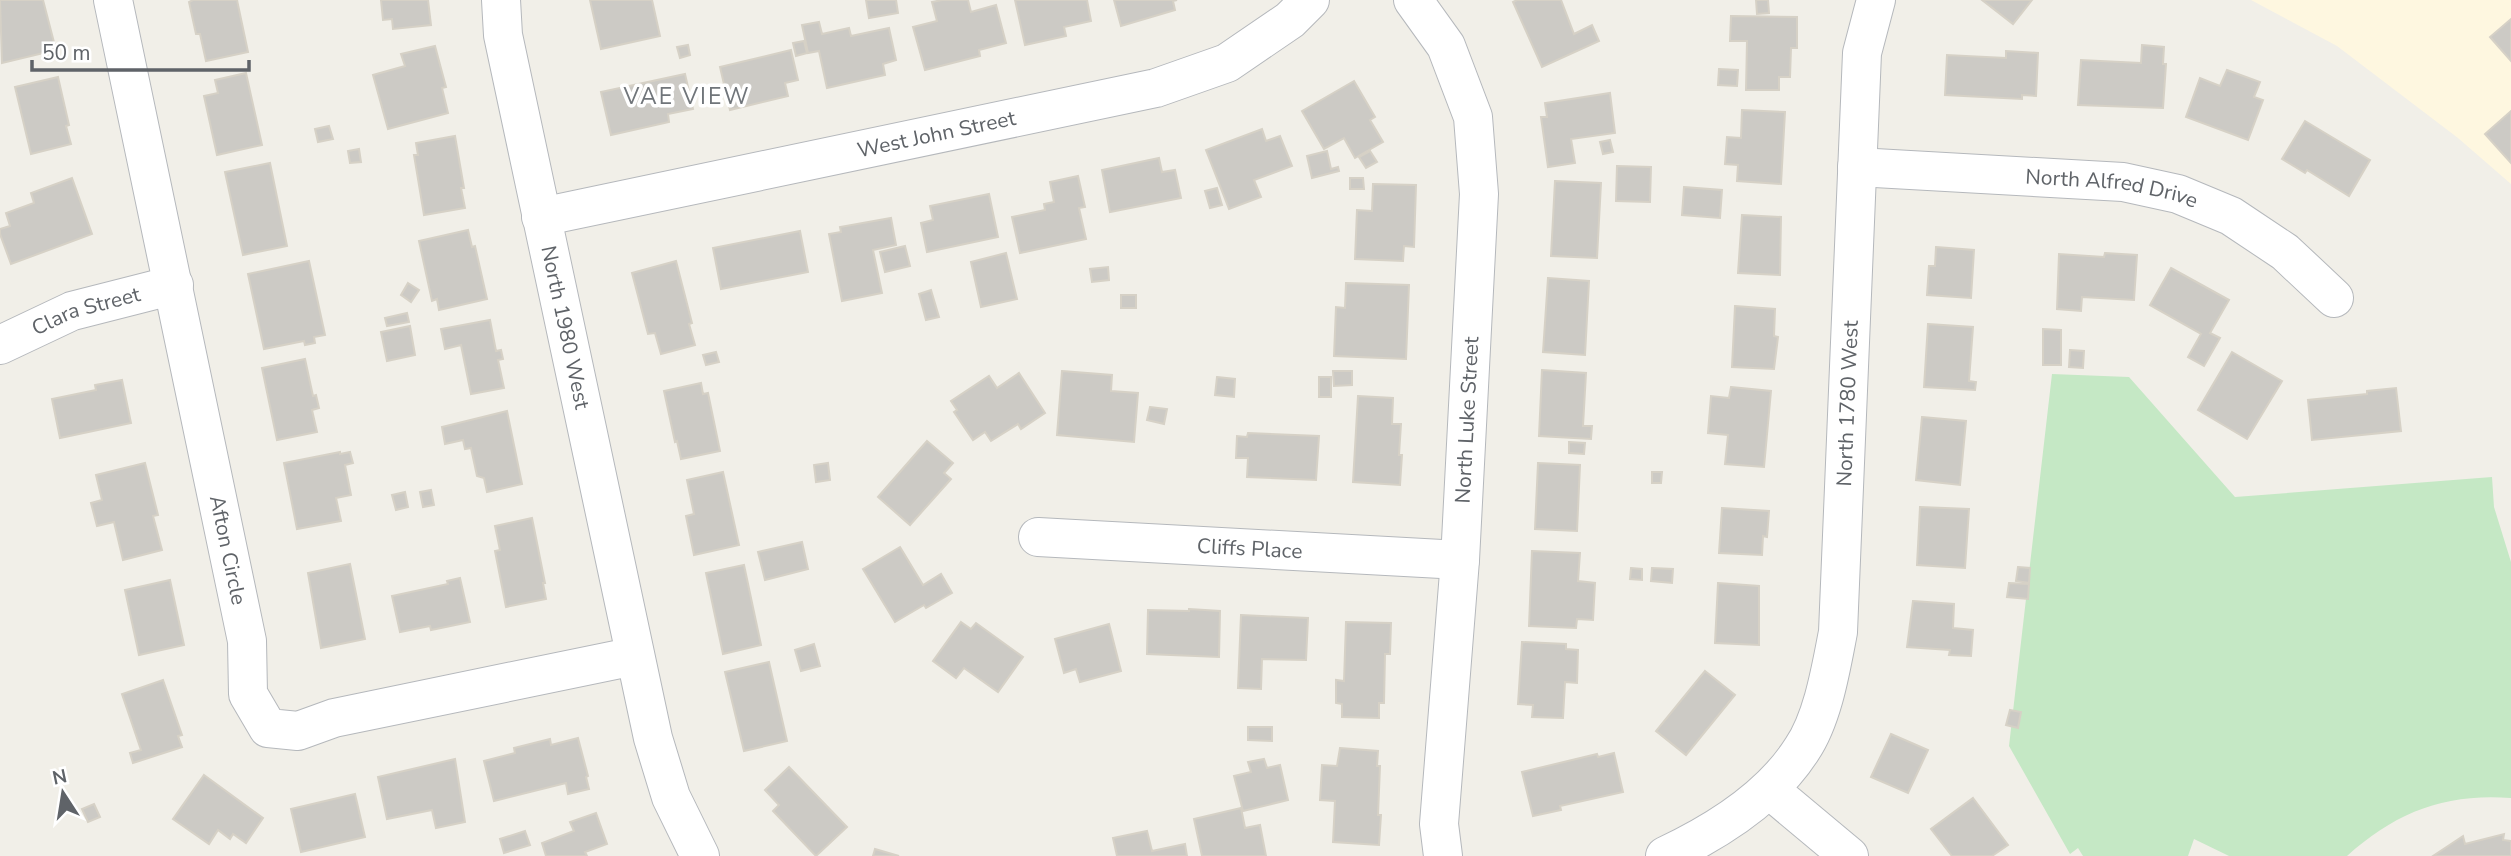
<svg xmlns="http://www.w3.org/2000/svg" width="2511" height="856" font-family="'Nunito Sans',sans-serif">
<rect width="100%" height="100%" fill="#f1efe8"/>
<polygon fill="#fef7e0" points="2251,0 2511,0 2511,184 2458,138 2337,46"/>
<path fill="#c5e8c5" d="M 2052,374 L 2129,377 L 2235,497 L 2492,477 L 2494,507 L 2511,562 L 2511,798 C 2445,793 2396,812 2347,856 L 2229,856 L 2194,839 L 2188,856 L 2083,856 L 2078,848 L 2070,854 L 2009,746 Z"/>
<g fill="#cccac5" stroke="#d6d1c6" stroke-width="2">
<polygon points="0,0 43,0 56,50 2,63"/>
<polygon points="193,0 237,0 248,52 206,61 200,34 196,34 189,2"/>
<polygon points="381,0 428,0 431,25 393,29 392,19 383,20"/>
<polygon points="590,0 652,0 660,36 601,49"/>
<polygon points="866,0 896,0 898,13 869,18"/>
<polygon points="942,0 968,0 971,12 996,5 1006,43 979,50 980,56 925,70 913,27 937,21 932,2"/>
<polygon points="1015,0 1087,0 1091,21 1064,27 1066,36 1025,45"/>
<polygon points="1114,0 1177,0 1173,1 1175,10 1121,26"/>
<polygon points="1517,0 1561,0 1574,34 1592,25 1599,41 1542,67 1513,2"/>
<polygon points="1756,0 1768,0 1769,13 1757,14"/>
<polygon points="1982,0 2032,0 2013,24"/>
<polygon points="1731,16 1797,17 1797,48 1791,48 1790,77 1779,77 1779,90 1746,90 1747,41 1730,41"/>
<polygon points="2511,19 2511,61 2490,37"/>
<polygon points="819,22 822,34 849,28 851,36 889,28 896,60 883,64 885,75 827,88 819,51 808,53 802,25"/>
<polygon points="804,41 807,53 796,56 793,43"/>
<polygon points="688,45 690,55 680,58 677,47"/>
<polygon points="2142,45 2164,47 2163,64 2166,64 2163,108 2078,105 2081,60 2141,63"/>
<polygon points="435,46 446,87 442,88 448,113 388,129 373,75 405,66 401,54"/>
<polygon points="791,50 798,80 785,83 788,96 730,110 720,67"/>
<polygon points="2006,51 2038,53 2036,96 2022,95 2022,99 1945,95 1947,55 2006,58"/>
<polygon points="1719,69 1738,70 1737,86 1718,85"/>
<polygon points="2227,70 2260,82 2254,97 2263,100 2248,140 2186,117 2200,78 2220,86"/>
<polygon points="246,73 262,145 217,155 204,96 218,93 215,80"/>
<polygon points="685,74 693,109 668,114 669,122 611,135 601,92"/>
<polygon points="58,77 69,125 66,126 71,144 31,154 15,87"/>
<polygon points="1354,81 1375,117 1370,120 1383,142 1355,158 1344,138 1324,149 1302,111"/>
<polygon points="1610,93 1615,133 1571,139 1575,163 1548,167 1541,117 1547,117 1545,103"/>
<polygon points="1742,110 1785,112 1781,184 1737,181 1738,165 1725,164 1727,137 1741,138"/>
<polygon points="2511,111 2511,163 2485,134"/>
<polygon points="2305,121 2370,160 2349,196 2307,170 2305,173 2282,159"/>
<polygon points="329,126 333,139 318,142 315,129"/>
<polygon points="1262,129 1266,141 1280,136 1292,166 1254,180 1261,197 1229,209 1206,150"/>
<polygon points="455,136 464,188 461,188 465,208 424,215 414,155 418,155 416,143"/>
<polygon points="1610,140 1613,152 1603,154 1600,142"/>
<polygon points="359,149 361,162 350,163 348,151"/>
<polygon points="1327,151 1331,169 1338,167 1339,171 1312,178 1307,156"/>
<polygon points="1370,151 1377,162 1366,168 1359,157"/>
<polygon points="1159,158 1162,172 1175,170 1181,198 1110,212 1102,170"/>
<polygon points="270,163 287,246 243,255 225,172"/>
<polygon points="1617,166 1651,167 1650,202 1616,201"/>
<polygon points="1078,176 1085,207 1079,208 1086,239 1020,253 1012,217 1045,210 1044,204 1054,202 1050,182"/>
<polygon points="72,178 92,234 11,264 0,234 0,229 10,226 6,213 34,203 31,193"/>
<polygon points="1350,178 1363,178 1364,189 1350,189"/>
<polygon points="1555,181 1601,183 1597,258 1551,256"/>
<polygon points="1373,184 1416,185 1414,247 1404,246 1403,261 1355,259 1357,210 1372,211"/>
<polygon points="1684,187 1722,190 1720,218 1682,215"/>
<polygon points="1217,188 1222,205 1210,208 1205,191"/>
<polygon points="989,194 998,237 927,252 921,223 933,220 930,206"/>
<polygon points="1742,215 1781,217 1780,275 1738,273"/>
<polygon points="891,218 896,245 873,250 882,293 842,301 829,234 841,232 840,227"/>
<polygon points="468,230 472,247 475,246 487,299 439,310 437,299 432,301 419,241"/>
<polygon points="800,231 808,272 721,289 713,248"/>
<polygon points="905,246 910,266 885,272 880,252"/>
<polygon points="1936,247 1974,250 1971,298 1927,295 1929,266 1935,266"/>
<polygon points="1006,253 1017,299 981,307 971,262"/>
<polygon points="2105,253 2137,255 2134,300 2082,297 2081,311 2057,309 2059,254 2104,257"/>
<polygon points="309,261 325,335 314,337 315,343 305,345 304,341 264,349 248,274"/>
<polygon points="676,261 692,323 689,324 695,345 661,354 655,333 648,334 632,273"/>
<polygon points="1108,267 1109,280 1092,282 1090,269"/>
<polygon points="2171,268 2229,300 2210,333 2220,338 2204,366 2188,357 2201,334 2150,305"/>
<polygon points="1548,278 1589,281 1585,355 1543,352"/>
<polygon points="408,283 419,290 411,302 401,295"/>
<polygon points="1346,283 1409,285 1406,359 1334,356 1336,307 1345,308"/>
<polygon points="931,290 939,317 926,320 919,294"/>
<rect x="1121" y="295" width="15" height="13"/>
<polygon points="1735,306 1775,309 1774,336 1778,337 1774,369 1732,367"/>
<polygon points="407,313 409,322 387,326 385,318"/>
<polygon points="490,320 496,351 501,350 503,359 498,360 504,388 471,394 461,345 445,349 441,329"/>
<polygon points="1928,324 1973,327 1969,381 1976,382 1975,390 1924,387"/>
<polygon points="410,326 415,355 387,361 381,332"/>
<polygon points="2043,329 2061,330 2061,365 2043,365"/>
<polygon points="2070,350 2084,351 2083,368 2069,367"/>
<polygon points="716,352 719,362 706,365 703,355"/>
<polygon points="2232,352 2282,381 2247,439 2198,410"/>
<polygon points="305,359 313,396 316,395 319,408 312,410 317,432 277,440 262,368"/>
<polygon points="1542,370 1586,373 1583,426 1592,426 1591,439 1539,436"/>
<polygon points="1062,371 1112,375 1111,391 1138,393 1134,442 1057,435"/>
<polygon points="1333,371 1352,371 1352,385 1334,386"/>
<polygon points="1019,373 1045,413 1021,429 1018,424 991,441 985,432 973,440 954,412 957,410 951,401 989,376 997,388"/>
<polygon points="1217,377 1235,379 1234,397 1215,395"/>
<rect x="1319" y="377" width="12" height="20"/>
<polygon points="122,380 131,423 60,438 52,399 96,390 95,385"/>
<polygon points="701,383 703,394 708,393 720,451 681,459 677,441 675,442 664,391"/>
<polygon points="1731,387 1771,391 1764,467 1725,464 1728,435 1708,433 1711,396 1729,398"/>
<polygon points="2396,388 2401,431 2312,440 2308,400 2367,394 2367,391"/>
<polygon points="1358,396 1393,398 1392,424 1401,424 1399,455 1402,455 1400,485 1353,482"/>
<polygon points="1150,407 1167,409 1164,424 1147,420"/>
<polygon points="507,411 522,484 487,492 484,478 477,476 471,448 465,449 463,440 445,444 442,427"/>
<polygon points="1922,417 1966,421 1960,485 1916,480"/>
<polygon points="1248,433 1319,436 1316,480 1247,477 1248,458 1236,458 1237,436 1247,437"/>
<polygon points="927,441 953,463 944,473 951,479 910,525 878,497"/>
<polygon points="1569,442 1585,443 1584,454 1569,453"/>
<polygon points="340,452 340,454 350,452 353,463 345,465 351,495 336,498 341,521 297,529 284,463"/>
<polygon points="145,463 158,515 153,516 162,550 123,560 114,522 97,526 91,503 102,500 96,475"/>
<polygon points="828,463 830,480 816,482 814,465"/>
<polygon points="1538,463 1580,465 1577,531 1535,529"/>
<polygon points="723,472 739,545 694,555 686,516 694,514 687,480"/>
<polygon points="1652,472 1662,472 1661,483 1652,483"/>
<polygon points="431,490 434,505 423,507 420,492"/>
<polygon points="405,492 408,507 396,510 392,495"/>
<polygon points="1920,507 1969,509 1965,568 1917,565"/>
<polygon points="1722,508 1769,511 1767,537 1763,536 1762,555 1719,553"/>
<polygon points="532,518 545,583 543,583 546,599 506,607 495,551 500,550 495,526"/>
<polygon points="802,542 808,569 765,580 758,552"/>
<polygon points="900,547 923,585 941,574 952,593 926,608 924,605 895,622 863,569"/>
<polygon points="1532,551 1580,553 1578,581 1595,583 1593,620 1577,619 1576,628 1529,626"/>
<polygon points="350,564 365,639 321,648 308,573"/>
<polygon points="744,565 761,645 723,654 706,573"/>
<polygon points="2018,567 2030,568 2029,583 2016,581"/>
<polygon points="1631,568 1642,569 1642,580 1630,579"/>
<polygon points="1652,568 1673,569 1672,583 1651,581"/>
<polygon points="460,578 470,622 431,630 430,626 400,632 392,596 448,584 447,581"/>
<polygon points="170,580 184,645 139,655 125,590"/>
<polygon points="1718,583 1759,586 1759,645 1715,643"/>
<polygon points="2009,583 2029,584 2028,599 2007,597"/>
<polygon points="1913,601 1954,604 1953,628 1973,630 1971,656 1949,655 1950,650 1907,647"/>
<polygon points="1189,609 1220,611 1219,657 1147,654 1148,610 1189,611"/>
<polygon points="1241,615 1308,618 1306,660 1262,659 1261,689 1238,688"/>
<polygon points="961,622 971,629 976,623 1023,657 998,692 964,668 956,678 933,661"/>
<polygon points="1346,622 1391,623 1390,654 1385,654 1384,703 1379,703 1379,718 1342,717 1342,704 1336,703 1336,680 1344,681"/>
<polygon points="1109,624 1121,671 1080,682 1076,669 1064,673 1055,639"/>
<polygon points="1522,642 1566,644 1566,649 1578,650 1577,683 1565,682 1563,718 1532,717 1533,705 1518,704"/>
<polygon points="814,644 820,666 801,671 795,650"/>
<polygon points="769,662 787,741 744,751 725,672"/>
<polygon points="1705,671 1735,695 1686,755 1656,731"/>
<polygon points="163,680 182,735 178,736 182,747 133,763 130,753 141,750 122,694"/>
<polygon points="2010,710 2021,712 2018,728 2006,725"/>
<polygon points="1248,727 1272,727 1272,741 1248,740"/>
<polygon points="1891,734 1928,750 1908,793 1871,777"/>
<polygon points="578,738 588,776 586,777 589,789 568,794 566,783 494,801 484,761 515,753 514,748 550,739 551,745"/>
<polygon points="1340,748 1378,751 1377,766 1380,766 1378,815 1381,815 1379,845 1333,842 1335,801 1320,800 1322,765 1337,766"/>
<polygon points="1614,753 1623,792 1560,806 1561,810 1533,816 1522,772 1597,754 1598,757"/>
<polygon points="455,759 465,822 436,828 432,810 387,819 378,777"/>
<polygon points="1264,759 1267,768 1280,765 1288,800 1243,811 1234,776 1251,772 1248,762"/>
<polygon points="789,767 847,827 816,856 773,811 779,805 765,790"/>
<polygon points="204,775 263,818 246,843 233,834 230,839 218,830 209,844 173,819"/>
<polygon points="355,794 365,837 301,852 291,809"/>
<polygon points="1973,798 2008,845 1992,856 1952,856 1931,829"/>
<polygon points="94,804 100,817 88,822 82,809"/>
<polygon points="1241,808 1245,828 1260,825 1266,856 1202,856 1194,819"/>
<polygon points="596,813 607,844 585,852 587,856 546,856 542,843 574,831 570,822"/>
<polygon points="525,831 530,845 504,853 500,839"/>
<polygon points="1147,831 1152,851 1185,844 1187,856 1117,856 1113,838"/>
<polygon points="2504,834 2503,840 2511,841 2511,856 2433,856 2463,836 2465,844"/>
<polygon points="875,849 899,856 873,856"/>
</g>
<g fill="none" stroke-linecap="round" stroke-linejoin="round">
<defs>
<g id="minor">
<path id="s1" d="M 113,0 L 247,641 L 248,694 L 268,728 L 298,731 L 334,718 L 635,656"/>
<path id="s2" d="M 501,0 L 503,35 L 653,738 L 671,797 L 700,856"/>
<polyline points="1413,0 1446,46 1473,117 1479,194 1460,560 1439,824 1443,856"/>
<path id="s3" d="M 1857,167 L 2123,182 L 2178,194 L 2231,216 L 2285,252 L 2334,298"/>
<path id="s4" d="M 541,217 L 1156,88 L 1227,63 L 1290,20 L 1310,0"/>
<path id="s5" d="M 0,345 L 72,311 L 174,285"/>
<path id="s6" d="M 1038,537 L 1460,560"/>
<polyline points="1770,790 1849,856"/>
<path id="s7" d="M 1665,856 C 1716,832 1771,798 1802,749 C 1823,718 1831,668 1838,632 L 1862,53 L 1876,0"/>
</g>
</defs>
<use href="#minor" stroke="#b5b8bc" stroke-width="40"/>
<use href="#minor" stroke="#fff" stroke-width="38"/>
</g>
<g text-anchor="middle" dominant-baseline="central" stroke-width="7" stroke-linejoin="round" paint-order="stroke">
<g font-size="21" fill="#5f6368" stroke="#fff">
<text stroke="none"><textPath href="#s4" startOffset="404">West John Street</textPath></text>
<text stroke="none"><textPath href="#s3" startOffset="256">North Alfred Drive</textPath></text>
<text stroke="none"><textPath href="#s5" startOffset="93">Clara Street</textPath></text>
<text stroke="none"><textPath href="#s2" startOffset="334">North 1980 West</textPath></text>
<text stroke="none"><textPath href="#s7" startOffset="528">North 1780 West</textPath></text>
<text transform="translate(1467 420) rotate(-87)">North Luke Street</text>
<text stroke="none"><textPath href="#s6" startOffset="212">Cliffs Place</textPath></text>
<text stroke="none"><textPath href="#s1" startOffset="562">Afton Circle</textPath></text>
</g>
<g font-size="23" letter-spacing="2" fill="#70757a" stroke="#fff">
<text x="687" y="96">VAE VIEW</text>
</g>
</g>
<g transform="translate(63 793) rotate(348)" stroke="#ffffff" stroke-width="5" paint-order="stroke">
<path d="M0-5L12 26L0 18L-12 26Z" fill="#5f6368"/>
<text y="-10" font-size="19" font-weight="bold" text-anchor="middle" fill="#5f6368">N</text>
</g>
<path d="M32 60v10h217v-10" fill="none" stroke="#5f6368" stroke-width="3.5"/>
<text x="42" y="60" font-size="21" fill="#5f6368" stroke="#ffffff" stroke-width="5" paint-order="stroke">50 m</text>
</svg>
